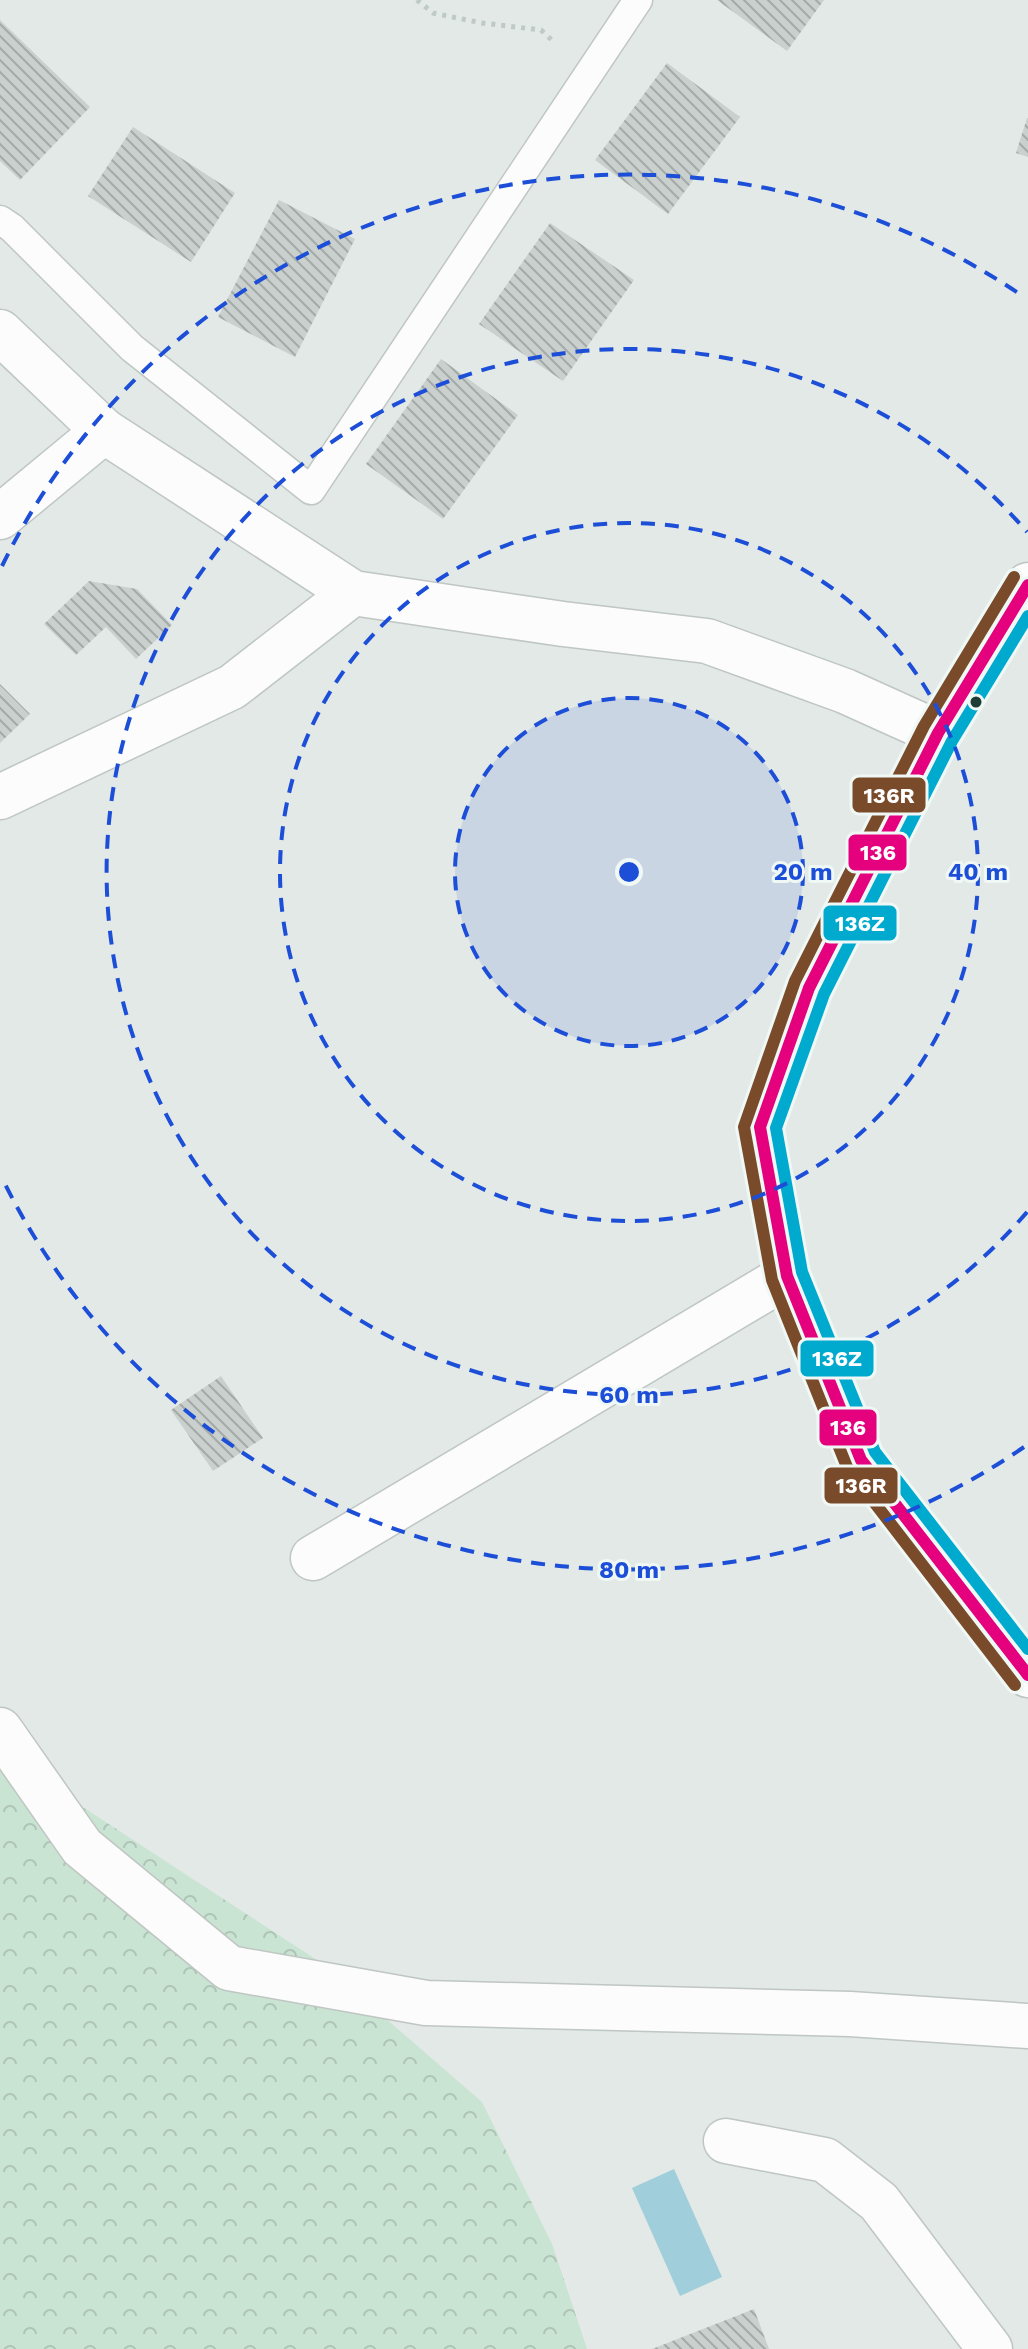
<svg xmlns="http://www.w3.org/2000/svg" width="1028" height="2349" font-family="'Work Sans',sans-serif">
<defs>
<pattern id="forest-crowns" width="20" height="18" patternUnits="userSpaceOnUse" patternTransform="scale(2)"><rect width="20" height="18" fill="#cae4d3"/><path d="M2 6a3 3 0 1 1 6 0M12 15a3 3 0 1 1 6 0" fill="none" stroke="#adc4b6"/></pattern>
<pattern id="building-back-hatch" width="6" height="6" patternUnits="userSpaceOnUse" patternTransform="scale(2)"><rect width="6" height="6" fill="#cad0ce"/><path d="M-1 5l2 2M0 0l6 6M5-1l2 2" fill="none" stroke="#a3aaa8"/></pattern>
</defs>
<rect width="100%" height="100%" fill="#e2e9e6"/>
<polygon fill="url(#forest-crowns)" points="0,1753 323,1964 482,2102 552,2244 587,2349 0,2349"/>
<polygon fill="#a0ceda" points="674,2169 722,2277 680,2296 632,2188"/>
<g fill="url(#building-back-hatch)">
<polygon points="717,0 824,0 787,51"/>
<polygon points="0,20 90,107 20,180 0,161"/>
<polygon points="667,63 740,117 668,214 595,160"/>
<polygon points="1027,118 1028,118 1028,157 1016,153"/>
<polygon points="133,127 235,193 191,262 88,196"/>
<polygon points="279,200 355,239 295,357 218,317"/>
<polygon points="550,223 634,280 563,381 479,324"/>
<polygon points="441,359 518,415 443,519 366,464"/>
<polygon points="89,581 137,589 172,625 136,659 106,627 76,655 44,624"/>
<polygon points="0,684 30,714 0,743"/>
<polygon points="221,1376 263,1438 213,1471 171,1410"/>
<polygon points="754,2309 769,2349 652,2349"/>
</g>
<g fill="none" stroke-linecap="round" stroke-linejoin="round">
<defs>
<polyline id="service" points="0,220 12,228 132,348 311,490 638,0"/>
<g id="minor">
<polyline points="0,332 104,431 353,593 563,624 707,641 845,691 938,733"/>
<polyline points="0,517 104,431"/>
<polyline points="0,797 232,687 353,593"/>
<polyline points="313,1558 787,1276"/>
<polyline points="0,1730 82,1847 229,1968 426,2003 850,2014 1028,2026"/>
<polyline points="726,2141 825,2160 879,2202 990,2349"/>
</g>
<polyline id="secondary" points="1028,585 938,733 809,988 760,1127 787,1276 861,1460 1028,1675"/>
</defs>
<use href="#service" stroke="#bfc6c3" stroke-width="31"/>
<use href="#minor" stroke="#bfc6c3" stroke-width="47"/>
<use href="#secondary" stroke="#bec6c3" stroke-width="47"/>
<polyline stroke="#bfc9c7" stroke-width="5" stroke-dasharray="4 6" stroke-linecap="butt" points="417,0 433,13 482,23 541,30 555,43"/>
<use href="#service" stroke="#fbfcfb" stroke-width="28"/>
<use href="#minor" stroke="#fbfcfb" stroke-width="44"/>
<use href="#secondary" stroke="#fbfcfb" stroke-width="44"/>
<defs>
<polyline id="bus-1" points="1028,585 938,733 809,988 760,1127 787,1276 861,1460 1028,1675"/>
<polyline id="bus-2" points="1014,577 924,726 795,981 744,1127 772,1280 847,1467 1015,1685"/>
<polyline id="bus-3" points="1028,616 952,741 824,994 776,1128 802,1272 875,1452 1028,1649"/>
</defs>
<use href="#bus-1" stroke="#f0f8f5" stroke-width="18"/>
<use href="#bus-2" stroke="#f0f8f5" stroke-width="18"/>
<use href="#bus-3" stroke="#f0f8f5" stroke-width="18"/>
<use href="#bus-1" stroke="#e5007d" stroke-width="12"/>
<use href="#bus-2" stroke="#7a4b2a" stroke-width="12"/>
<use href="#bus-3" stroke="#00a9ce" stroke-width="12"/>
</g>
<circle cx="629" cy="872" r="174" fill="#1d4ed8" fill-opacity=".12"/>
<g fill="none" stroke="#1d4ed8" stroke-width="4" stroke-dasharray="14 10">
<circle cx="629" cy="872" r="174"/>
<circle cx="629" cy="872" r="349"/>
<path d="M1027 1212A523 523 0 1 1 1027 532"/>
<path d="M1024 1447A698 698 0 0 1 2 1178M2 566A698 698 0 0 1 1024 297"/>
</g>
<circle fill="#1f3d37" stroke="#f0f8f5" stroke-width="3" cx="976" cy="702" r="7"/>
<circle cx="629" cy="872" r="12" fill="#1d4ed8" stroke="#f0f8f5" stroke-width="4"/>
<g font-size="24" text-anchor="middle" font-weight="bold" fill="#1d4ed8" stroke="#f0f8f5" stroke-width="6" stroke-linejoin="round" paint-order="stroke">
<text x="803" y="880">20 m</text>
<text x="978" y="880">40 m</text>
<text x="629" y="1403">60 m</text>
<text x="629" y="1578">80 m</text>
</g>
<g stroke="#f0f8f5" stroke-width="3">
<rect x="851" y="776" width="76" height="38" rx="8" fill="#7a4b2a"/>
<rect x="847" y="833" width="61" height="39" rx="8" fill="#e5007d"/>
<rect x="822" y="904" width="76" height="38" rx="8" fill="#00a9ce"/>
<rect x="799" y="1339" width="76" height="39" rx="8" fill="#00a9ce"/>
<rect x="818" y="1408" width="60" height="39" rx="8" fill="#e5007d"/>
<rect x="823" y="1466" width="76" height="39" rx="8" fill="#7a4b2a"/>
</g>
<g font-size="22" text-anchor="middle" font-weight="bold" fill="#fff">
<text x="889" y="803">136R</text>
<text x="878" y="860">136</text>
<text x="860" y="931">136Z</text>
<text x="837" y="1366">136Z</text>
<text x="848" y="1435">136</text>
<text x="861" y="1493">136R</text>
</g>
</svg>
